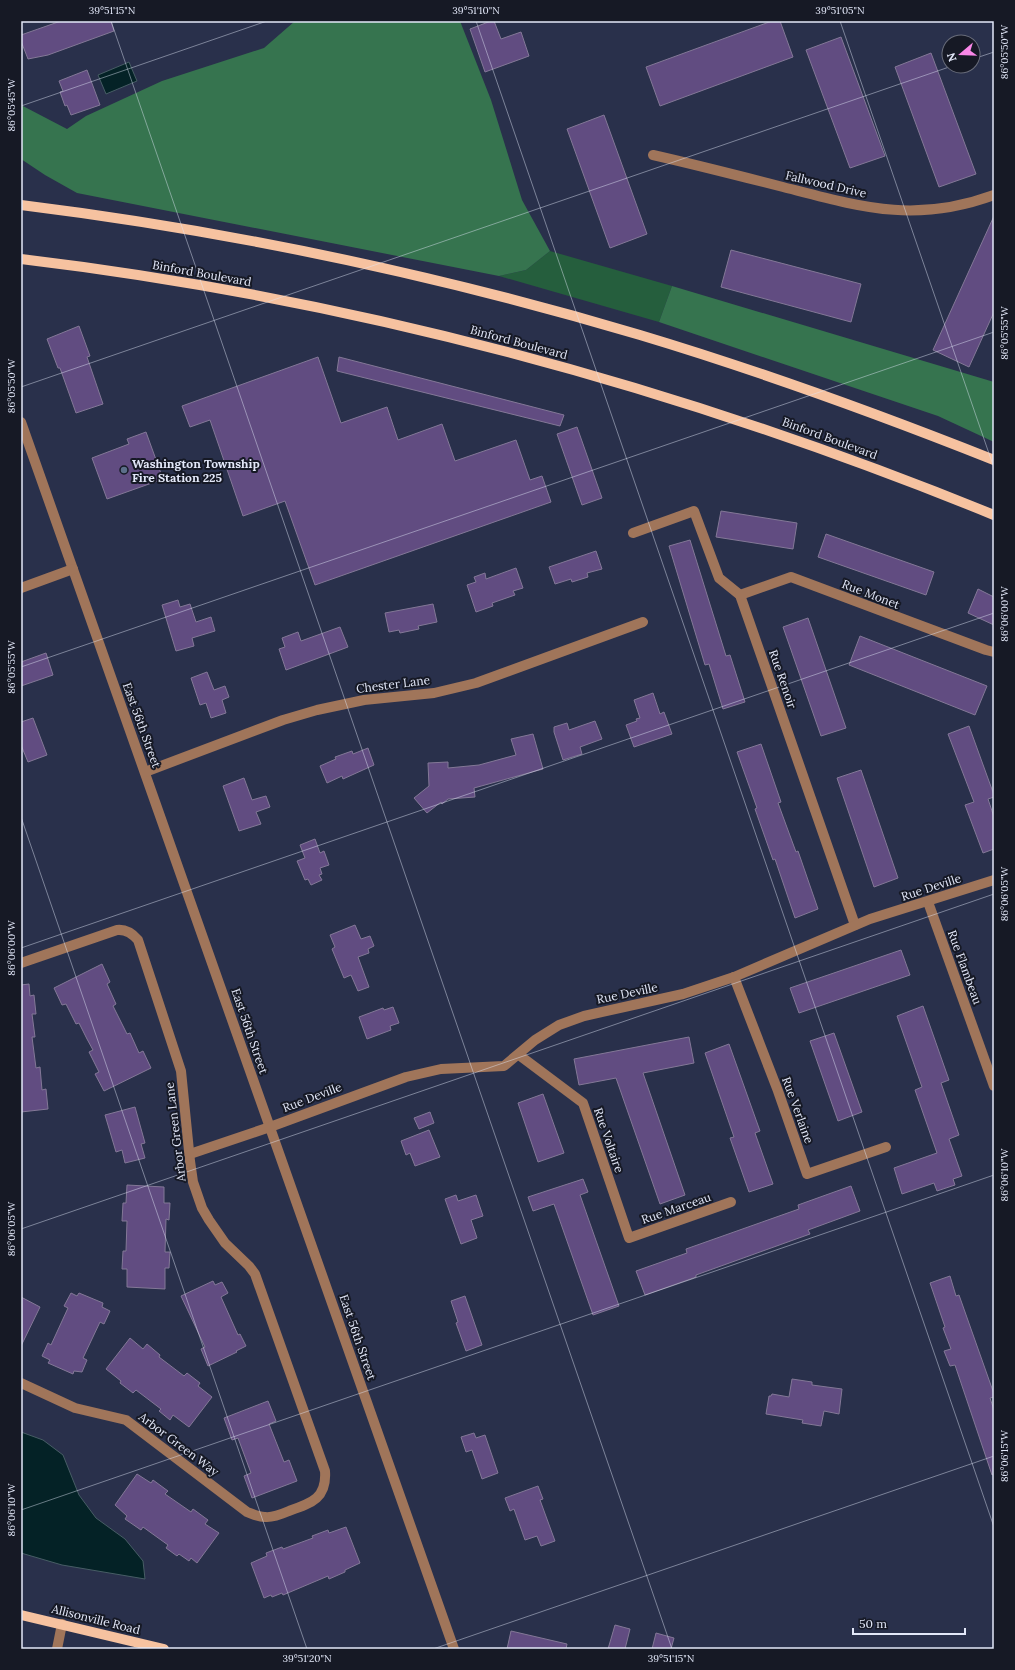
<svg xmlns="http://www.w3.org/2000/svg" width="1015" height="1670" font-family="Lora,serif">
<rect width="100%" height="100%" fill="#29304b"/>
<polygon fill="#255e3d" points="550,251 672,286 659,322 499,276 526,270"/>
<g fill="#36744f">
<polygon points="295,21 460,21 491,100 522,200 550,251 526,270 499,276 77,193 45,175 21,159 21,105 67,129 86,116 162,81 264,48"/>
<polygon points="672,286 994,382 994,442 938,416 659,322"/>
</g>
<g fill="#042226" stroke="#475d65">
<polygon points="129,62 137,81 106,94 98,75"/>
<polygon points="21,1432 43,1440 63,1455 79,1495 96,1518 125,1539 143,1561 145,1579 62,1565 21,1553"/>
</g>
<g fill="#614c81" stroke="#837897">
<polygon points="61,21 111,21 114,31 48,55 28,59 21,41 21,35"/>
<polygon points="491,21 494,21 501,39 521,32 529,56 485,72 470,29"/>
<polygon points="772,21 780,21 793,57 660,106 646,67"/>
<polygon points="841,37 885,156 850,168 806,50"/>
<polygon points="931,53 976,174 939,187 895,67"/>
<polygon points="87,70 100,105 71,115 67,105 65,106 60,92 63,91 59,81"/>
<polygon points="604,115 647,234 610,248 567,129"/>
<polygon points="994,216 994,312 969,367 933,350"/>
<polygon points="731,250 861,284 851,322 721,287"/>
<polygon points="79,326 90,356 87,357 103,404 76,413 60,368 58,368 47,339"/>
<polygon points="318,357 341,423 387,407 398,440 442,424 455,461 516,440 530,480 542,476 551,502 315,585 285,501 243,516 210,420 190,427 182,406"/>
<polygon points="339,357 564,415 560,426 337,371"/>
<polygon points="577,427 602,498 582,505 557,434"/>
<polygon points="146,432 163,479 107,499 92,458 129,444 127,439"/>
<polygon points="721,511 797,523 793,549 716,537"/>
<polygon points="826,534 934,572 926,595 818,557"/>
<polygon points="690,540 726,656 730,655 745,702 723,709 709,664 705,665 669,546"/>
<polygon points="596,551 602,569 587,573 588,577 572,582 571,579 555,584 549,567"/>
<polygon points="516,568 523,588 513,591 515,595 492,603 493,606 476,612 467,585 476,582 474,577 485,573 486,579"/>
<polygon points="978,589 994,597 994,625 968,613"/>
<polygon points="178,600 180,607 190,604 196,622 211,617 215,631 192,638 194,646 176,651 162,605"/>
<polygon points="433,604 437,622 418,626 419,629 400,633 399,630 389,632 385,613"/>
<polygon points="808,618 846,728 821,736 783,627"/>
<polygon points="340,627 348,647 286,670 279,649 285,647 282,638 298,632 301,641"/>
<polygon points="860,636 987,686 975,715 849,665"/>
<polygon points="46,653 53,675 21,686 21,662"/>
<polygon points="207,672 214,690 225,686 229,697 222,700 226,713 211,718 206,703 200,705 191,678"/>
<polygon points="653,693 660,714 664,712 672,734 634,747 626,725 637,721 636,719 640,718 634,700"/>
<polygon points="33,718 47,755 28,762 21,745 21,722"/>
<polygon points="595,721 602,739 580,747 582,754 563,760 554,732 554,727 567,723 569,730"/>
<polygon points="969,726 994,795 994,797 988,799 994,817 994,849 983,853 965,805 974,802 948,734"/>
<polygon points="533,734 543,769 474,788 475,797 448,799 442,804 441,802 427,813 414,798 429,786 428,763 448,762 448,768 479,765 516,755 511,739"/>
<polygon points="761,744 781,802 778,803 796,852 798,851 818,909 795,918 775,859 773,860 755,809 757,808 737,752"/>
<polygon points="368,748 374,765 343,779 342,776 327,783 320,766 336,759 335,757 352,751 353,754"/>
<polygon points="861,770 898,878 874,887 837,778"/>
<polygon points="244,778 252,800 266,796 270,807 256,812 261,824 239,831 223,786"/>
<polygon points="315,839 320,853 324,851 329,865 320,868 322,874 319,875 322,880 311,885 308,879 305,880 297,861 305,858 300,845"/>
<polygon points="355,925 361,939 370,936 374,946 368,949 369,953 358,957 369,987 358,991 351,975 344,978 332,949 335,947 330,935"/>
<polygon points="901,950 910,975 799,1013 790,988"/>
<polygon points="102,964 110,982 107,984 116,1004 113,1006 127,1034 130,1033 139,1053 143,1051 151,1068 104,1091 95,1074 99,1072 89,1052 93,1050 87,1039 79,1023 76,1024 66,1004 62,1005 54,988"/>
<polygon points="29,984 30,996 34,995 36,1014 32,1014 35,1037 32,1037 36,1068 40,1067 42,1090 46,1089 48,1109 21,1112 21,985"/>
<polygon points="923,1006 949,1080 941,1083 959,1135 949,1139 962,1176 953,1179 955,1185 937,1191 934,1183 902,1194 894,1168 937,1153 915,1090 922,1087 897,1016"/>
<polygon points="393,1007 399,1023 390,1026 391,1030 367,1039 359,1017 383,1008 384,1010"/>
<polygon points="834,1033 862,1112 838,1121 810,1041"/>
<polygon points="689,1037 694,1063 643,1073 685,1195 660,1204 616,1078 579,1085 574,1059"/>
<polygon points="729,1044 760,1131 755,1133 773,1184 749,1192 730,1138 734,1137 705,1053"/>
<polygon points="543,1094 564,1153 538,1162 518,1103"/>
<polygon points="135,1107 145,1143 141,1144 145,1158 125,1163 122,1150 116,1152 105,1115"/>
<polygon points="430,1112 434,1123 419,1129 414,1118"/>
<polygon points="429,1130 440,1157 415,1166 410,1153 406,1155 401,1141"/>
<polygon points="583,1179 588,1192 580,1195 619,1306 593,1315 554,1204 533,1211 528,1197"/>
<polygon points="127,1185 164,1187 164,1203 170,1203 169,1220 166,1219 165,1252 170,1252 169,1268 165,1268 165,1289 127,1287 127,1269 122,1269 123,1251 126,1251 127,1221 122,1221 123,1203 126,1203"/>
<polygon points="851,1186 860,1211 808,1230 810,1234 696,1275 696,1277 645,1295 636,1271 687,1253 686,1249 799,1209 798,1205"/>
<polygon points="456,1195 458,1201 476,1195 483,1216 471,1220 477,1238 461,1244 445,1199"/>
<polygon points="950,1276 956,1296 959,1295 994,1394 994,1397 990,1398 994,1410 994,1474 992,1475 955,1365 950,1366 944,1351 951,1349 943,1328 945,1327 930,1283"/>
<polygon points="213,1281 215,1285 222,1282 228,1293 221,1297 238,1335 240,1334 246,1346 236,1351 237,1352 208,1366 201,1349 205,1347 181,1296"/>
<polygon points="71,1293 77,1296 79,1293 103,1303 102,1307 110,1311 104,1324 100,1322 83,1358 87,1360 82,1372 74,1371 73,1374 48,1363 50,1360 42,1356 48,1343 51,1345 68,1308 64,1306"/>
<polygon points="465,1296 482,1345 466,1351 456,1323 458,1322 451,1301"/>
<polygon points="21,1297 40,1307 21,1346"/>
<polygon points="130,1338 143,1349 147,1344 160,1355 159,1357 184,1376 187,1373 200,1383 198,1386 212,1397 189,1427 173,1415 170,1420 159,1411 161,1409 136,1390 133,1393 120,1383 121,1381 106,1369"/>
<polygon points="792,1379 812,1382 812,1385 842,1389 839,1414 824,1411 821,1426 802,1423 803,1420 766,1414 769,1396 771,1396 772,1394 789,1397"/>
<polygon points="268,1401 276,1421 269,1424 284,1462 289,1460 297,1481 252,1498 244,1476 251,1473 238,1438 232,1440 224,1418"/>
<polygon points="474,1433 476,1438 485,1435 498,1473 482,1479 472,1450 466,1452 461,1437"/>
<polygon points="137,1474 151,1483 153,1480 168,1491 165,1494 191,1512 193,1509 208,1520 205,1524 219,1533 197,1563 191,1558 189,1561 179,1554 177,1556 166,1548 168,1545 143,1527 141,1530 125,1519 127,1516 115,1505"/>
<polygon points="538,1486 543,1499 540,1500 555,1541 541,1546 537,1536 525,1540 514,1509 510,1511 505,1498"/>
<polygon points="346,1527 360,1563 345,1570 345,1572 329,1579 328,1576 283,1595 282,1593 272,1597 271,1595 264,1598 251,1563 267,1556 266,1553 282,1547 283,1549 313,1538 312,1536 328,1530 329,1533"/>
<polygon points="615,1625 630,1629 625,1649 608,1649"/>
<polygon points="511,1631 567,1644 566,1649 507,1649"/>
<polygon points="656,1633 674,1638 671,1649 652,1649"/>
</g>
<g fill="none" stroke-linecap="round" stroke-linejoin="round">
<g stroke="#a0755a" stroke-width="10">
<path d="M 653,155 C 697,165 740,176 783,187 C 861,207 915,224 994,195"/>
<polyline points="21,422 454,1649"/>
<polyline points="633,533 694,511 719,578 740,595 855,925"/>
<polyline points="21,588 73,569"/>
<polyline points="740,595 791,577 986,650 994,652"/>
<polyline points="145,772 283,720 317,710 364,700 434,693 476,683 643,622"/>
<polyline points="928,902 994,1086"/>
<path d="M 21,963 L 117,930 C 126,929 132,933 138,940 L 181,1071 L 190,1161 L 193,1182 L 202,1208 L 209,1220 L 225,1243 L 249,1266 L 255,1274 L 325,1471 C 327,1498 312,1503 289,1511 C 282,1514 273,1518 265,1517 C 258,1517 253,1514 247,1512 L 126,1420 L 75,1408 L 21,1383"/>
<polyline points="734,977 778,1091 807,1174 886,1147"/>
<polyline points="519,1055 583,1103 629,1238 731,1202"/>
<polyline points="190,1154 270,1127 406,1077 441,1069 504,1066 535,1040 559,1025 584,1016 683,994 734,977 870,919 994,880"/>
<polyline points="57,1649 62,1624"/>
</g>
<g stroke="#f6c2a0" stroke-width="10">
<path d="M 21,205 C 231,231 438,275 640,335 C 760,371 878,414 994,460"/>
<path d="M 21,259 C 356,299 682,388 994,515"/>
<polyline points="21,1615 164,1649"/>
</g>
</g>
<path fill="none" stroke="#e3e8f9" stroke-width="1" stroke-opacity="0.45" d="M 111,21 L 672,1649M 476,21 L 994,1527M 840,21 L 994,468M 973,59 L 994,52M 21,106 L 267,21M 21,387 L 952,66M 21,667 L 994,332M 21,817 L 307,1649M 21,948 L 994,613M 21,1229 L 994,894M 21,1510 L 994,1175M 433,1649 L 994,1456"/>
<circle fill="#5c6f8a" stroke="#161925" stroke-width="1.5" cx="124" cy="470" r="4"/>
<g text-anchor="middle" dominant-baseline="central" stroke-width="4" stroke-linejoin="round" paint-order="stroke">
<g font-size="12" fill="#e3e8f9" stroke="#161925">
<text transform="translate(826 184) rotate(13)">Fallwood Drive</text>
<text transform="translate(202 273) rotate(10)">Binford Boulevard</text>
<text transform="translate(519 342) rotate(15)">Binford Boulevard</text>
<text transform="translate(830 438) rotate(20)">Binford Boulevard</text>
<text transform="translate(871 594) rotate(21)">Rue Monet</text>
<text transform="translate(783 679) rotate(71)">Rue Renoir</text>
<text transform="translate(393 684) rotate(-7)">Chester Lane</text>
<text transform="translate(142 725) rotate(70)">East 56th Street</text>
<text transform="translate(931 887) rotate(-18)">Rue Deville</text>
<text transform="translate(965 967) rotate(70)">Rue Flambeau</text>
<text transform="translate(627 993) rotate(-12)">Rue Deville</text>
<text transform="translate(250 1031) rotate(71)">East 56th Street</text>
<text transform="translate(312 1097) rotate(-21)">Rue Deville</text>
<text transform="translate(798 1110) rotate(70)">Rue Verlaine</text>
<text transform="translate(175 1132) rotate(-97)">Arbor Green Lane</text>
<text transform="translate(609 1140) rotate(71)">Rue Voltaire</text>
<text transform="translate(676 1208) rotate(-19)">Rue Marceau</text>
<text transform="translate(358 1337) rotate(71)">East 56th Street</text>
<text transform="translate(179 1444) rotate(37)">Arbor Green Way</text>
<text transform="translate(96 1619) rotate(14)">Allisonville Road</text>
</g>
<g font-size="12" font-weight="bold" fill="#e3e8f9" stroke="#161925" text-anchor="start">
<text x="132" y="463">Washington Township<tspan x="132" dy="14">Fire Station 225</tspan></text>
</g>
</g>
<rect width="1015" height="1670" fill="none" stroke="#161925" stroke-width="44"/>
<g transform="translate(961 54) rotate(251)"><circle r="19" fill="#161925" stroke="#686c7a"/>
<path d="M0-3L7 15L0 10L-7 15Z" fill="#f987e8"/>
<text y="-6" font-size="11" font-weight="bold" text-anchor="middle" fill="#e3e8f9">N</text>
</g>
<path d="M853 1628v6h112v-6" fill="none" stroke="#e3e8f9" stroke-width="2"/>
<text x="859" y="1628" font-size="12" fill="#e3e8f9" stroke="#161925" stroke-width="3" paint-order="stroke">50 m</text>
<rect x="22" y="22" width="971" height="1626" fill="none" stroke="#e3e8f9" stroke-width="1.5"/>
<g font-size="10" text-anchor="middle" fill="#e3e8f9">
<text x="112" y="14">39°51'15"N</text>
<text x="476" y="14">39°51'10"N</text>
<text x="840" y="14">39°51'05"N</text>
<text transform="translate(1004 52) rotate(-90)" y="4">86°05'50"W</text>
<text transform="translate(11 105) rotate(-90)" y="4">86°05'45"W</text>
<text transform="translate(1004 333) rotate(-90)" y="4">86°05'55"W</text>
<text transform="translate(11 386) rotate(-90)" y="4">86°05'50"W</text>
<text transform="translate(1004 614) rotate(-90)" y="4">86°06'00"W</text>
<text transform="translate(11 667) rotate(-90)" y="4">86°05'55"W</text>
<text transform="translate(1004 894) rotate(-90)" y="4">86°06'05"W</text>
<text transform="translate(11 948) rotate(-90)" y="4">86°06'00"W</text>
<text transform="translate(1004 1175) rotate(-90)" y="4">86°06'10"W</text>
<text transform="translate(11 1229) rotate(-90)" y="4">86°06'05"W</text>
<text transform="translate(1004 1456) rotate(-90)" y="4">86°06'15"W</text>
<text transform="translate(11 1510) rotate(-90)" y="4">86°06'10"W</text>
<text x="307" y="1662">39°51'20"N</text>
<text x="671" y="1662">39°51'15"N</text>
</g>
</svg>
